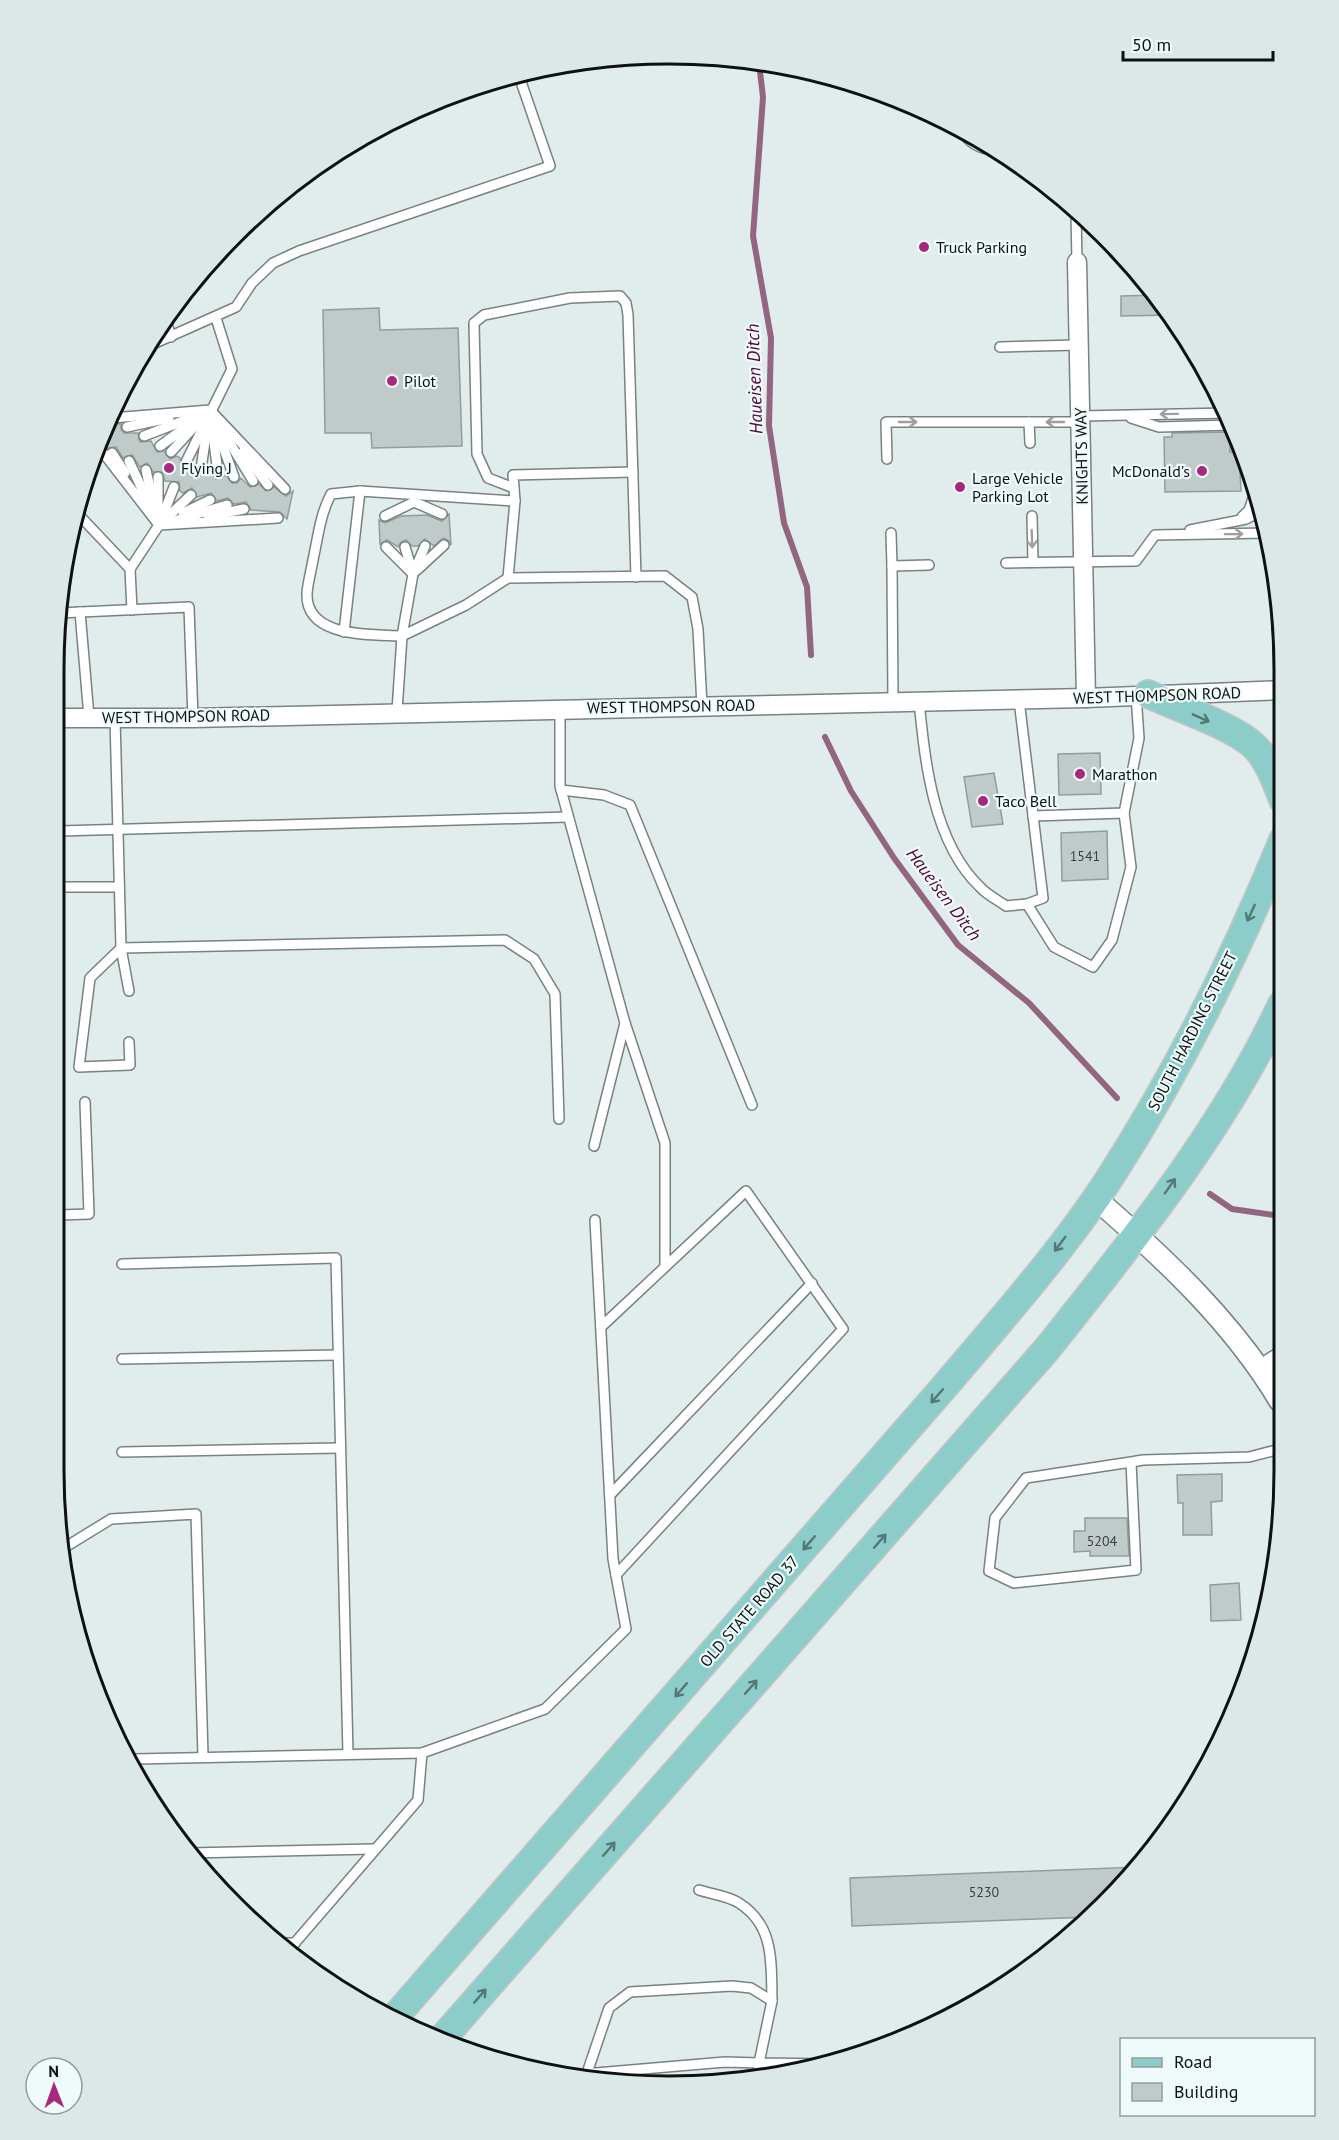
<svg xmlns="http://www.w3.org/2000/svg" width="1339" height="2140" font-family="'PT Sans',sans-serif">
<rect width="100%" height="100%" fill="#e1edec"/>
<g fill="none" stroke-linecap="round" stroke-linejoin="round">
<g stroke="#936680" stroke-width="6">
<polyline points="759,63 763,97 753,236 771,338 769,426 784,523 807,587 811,655"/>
<polyline points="825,737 851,791 894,858 958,945 1029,1003 1117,1098"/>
<polyline points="1210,1194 1232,1209 1281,1216"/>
</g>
</g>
<g fill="#bfcac9" stroke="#919c9b" stroke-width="1.5">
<polygon points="1158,295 1170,315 1121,316 1121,296"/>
<polygon points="379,308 380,330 458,328 462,446 372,448 371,433 325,433 323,310"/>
<polygon points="107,423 121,424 121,429 124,433 138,433 140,442 151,441 157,452 164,451 170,459 177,456 180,458 183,468 194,467 199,476 208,470 216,479 226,475 232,483 237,483 241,478 250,487 259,484 266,491 274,487 286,496 293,491 287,519 280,512 251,510 246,502 234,504 228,498 217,501 211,493 197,497 192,488 183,493 180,491 179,482 165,481 162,472 153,472 147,463 140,467 132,455 123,458 116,447 108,448 99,440"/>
<polygon points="1230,432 1230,452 1239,451 1241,491 1165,492 1164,437 1172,437 1172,433"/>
<polygon points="449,514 451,545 448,540 443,538 434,546 425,539 418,546 412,546 406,540 401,542 398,547 387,540 380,544 379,520 385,523 401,516 427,515 442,521"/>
<polygon points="1100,753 1101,794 1059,795 1058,754"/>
<polygon points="994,773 1003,824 972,827 964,777"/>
<polygon points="1107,831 1108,879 1062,881 1061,833"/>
<polygon points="1222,1474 1222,1501 1211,1502 1212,1535 1183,1535 1183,1503 1178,1503 1177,1475"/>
<polygon points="1085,1518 1127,1518 1129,1556 1090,1556 1090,1551 1074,1552 1074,1531 1085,1531"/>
<polygon points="1239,1583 1241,1620 1211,1621 1210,1585"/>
<polygon points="1139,1867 1091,1917 852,1926 850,1878"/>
</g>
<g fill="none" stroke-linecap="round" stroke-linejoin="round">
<defs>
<g id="service">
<path d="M 963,131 C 969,144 980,149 995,150"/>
<polyline points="1076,213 1077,262"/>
<polyline points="166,321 171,337"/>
<polyline points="153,344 236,307 252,283 273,263 299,251 550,166 519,76"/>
<polyline points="1000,347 1079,345"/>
<polyline points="211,413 234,477"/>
<polyline points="1080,416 1228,413"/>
<polyline points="112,418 210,410 285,489"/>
<polyline points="1131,418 1159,427 1232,425"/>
<polyline points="1029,422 1030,443"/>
<polyline points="127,427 169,418"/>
<polyline points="212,427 218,473"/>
<polyline points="222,430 253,481"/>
<polyline points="144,436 201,414"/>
<polyline points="98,446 159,525 129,461"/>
<polyline points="160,446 193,422"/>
<polyline points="171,452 204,416"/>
<polyline points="243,452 268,485"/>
<polyline points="112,453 125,473"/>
<polyline points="887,459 886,422 1081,422"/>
<polyline points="186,462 232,369 216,318"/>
<polyline points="201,469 208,421"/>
<polyline points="146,470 154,506"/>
<polyline points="158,477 158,519"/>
<polyline points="514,488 488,478 477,454 474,323 484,315 570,298 620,296 626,303 628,315 636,577"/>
<polyline points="183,513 210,500"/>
<polyline points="79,515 130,569 132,610"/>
<polyline points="208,516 244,509"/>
<polyline points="385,516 414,502 442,514"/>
<polyline points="1032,516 1033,562"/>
<polyline points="1242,517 1249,510 1256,490"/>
<polyline points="161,520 174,487"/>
<polyline points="174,521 227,505"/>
<polyline points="159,525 191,495"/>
<polyline points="1190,530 1246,519 1264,510"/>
<polyline points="891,533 892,566"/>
<path d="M 386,547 L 413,574 L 402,636 C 372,634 305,639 307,593 C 308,582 311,571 313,560 C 318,537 320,515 331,494 L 360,491 L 515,501"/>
<polyline points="405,547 413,574 425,546"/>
<polyline points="1006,563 1136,561 1155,535 1268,533"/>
<polyline points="130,569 159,525 278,518"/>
<polyline points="417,570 444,545"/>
<polyline points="508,578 515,501 513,475 633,472"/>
<polyline points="80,612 89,717"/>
<polyline points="59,613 189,607 193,718"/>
<polyline points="344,632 360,491"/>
<path d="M 919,701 C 925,762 933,842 980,887 C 987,895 998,900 1006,906 L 1027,904 L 1043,898 L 1019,700"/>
<polyline points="893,702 892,566 929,565"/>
<polyline points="560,708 560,786 625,1023 594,1146"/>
<polyline points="397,711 402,636 466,605 508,578 665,576 692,597 698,629 702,706"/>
<polyline points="115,718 121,948 505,940 534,959 555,994 559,1119"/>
<polyline points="561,790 604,795 630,805 752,1105"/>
<polyline points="1033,816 1124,813 1139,738 1136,695"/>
<polyline points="59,831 568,817"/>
<polyline points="59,887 119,887"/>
<polyline points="1027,904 1054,947 1093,967 1112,940 1131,867 1124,813"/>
<polyline points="129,991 121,948 90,978 79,1067 130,1065 129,1042"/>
<polyline points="625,1023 665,1143 665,1266"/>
<polyline points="59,1215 89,1214 85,1102"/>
<polyline points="122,1264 336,1258 348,1754"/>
<polyline points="601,1327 746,1191 843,1329 616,1575"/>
<polyline points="122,1359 338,1355"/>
<polyline points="122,1452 340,1448"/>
<polyline points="1131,1462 1136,1570 1014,1583 989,1571 995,1518 1026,1478 1131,1462 1143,1460 1249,1457 1280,1449"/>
<polyline points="610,1495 812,1283"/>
<polyline points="59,1551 111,1519 196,1514 203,1756"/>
<polyline points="134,1759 422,1753 545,1709 626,1629 613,1559 595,1220"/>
<polyline points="191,1853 374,1849"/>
<path d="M 699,1890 C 711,1894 729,1896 739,1903 C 775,1926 771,1963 772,2001"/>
<polyline points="277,1943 295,1943"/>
<polyline points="287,1952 418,1800 422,1753"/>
<polyline points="584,2074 725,2062 759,2063 759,2079"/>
<polyline points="586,2076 609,2008 630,1992 732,1986 751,1988 772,2001 759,2063 830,2064"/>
</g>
<g id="minor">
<polyline points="1077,262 1086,698"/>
<polyline points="59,718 193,718 1086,698 1283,690"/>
<polyline points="1261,1369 1281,1356"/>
</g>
<path id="tertiary" d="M 1095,1198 C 1164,1258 1233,1322 1280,1401"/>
<g id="primary">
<path d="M 1148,694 C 1176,707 1233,726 1254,746 C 1268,759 1276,782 1283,800"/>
<path d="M 394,2018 L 945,1386 C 1001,1320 1064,1249 1111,1176 C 1179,1070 1235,957 1283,840"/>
<path d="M 441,2040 L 1047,1349 C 1133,1241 1223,1130 1282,1004"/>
</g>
</defs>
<use href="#service" stroke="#778281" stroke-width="12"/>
<use href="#minor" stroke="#778281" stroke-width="21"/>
<use href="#tertiary" stroke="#778281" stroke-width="24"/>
<use href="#primary" stroke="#c5c6c6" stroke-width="30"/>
<use href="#service" stroke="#fff" stroke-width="9"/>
<use href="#minor" stroke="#fff" stroke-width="18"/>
<use href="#tertiary" stroke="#fff" stroke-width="21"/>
<use href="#primary" stroke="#8ccdca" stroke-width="27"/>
</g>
<defs><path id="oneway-shaft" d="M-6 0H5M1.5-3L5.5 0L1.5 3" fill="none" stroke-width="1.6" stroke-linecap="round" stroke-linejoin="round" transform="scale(1.5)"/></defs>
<g stroke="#9ea0a0">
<use href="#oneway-shaft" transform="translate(1169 414) rotate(179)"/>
<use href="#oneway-shaft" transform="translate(908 422)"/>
<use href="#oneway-shaft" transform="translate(1055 422) rotate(-180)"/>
<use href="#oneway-shaft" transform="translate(1234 534) rotate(-1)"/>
<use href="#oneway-shaft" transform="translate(1032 539) rotate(88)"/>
</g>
<g stroke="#537877">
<use href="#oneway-shaft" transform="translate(1201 718) rotate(24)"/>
<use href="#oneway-shaft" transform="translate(1251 913) rotate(115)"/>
<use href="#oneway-shaft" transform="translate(1170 1186) rotate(-55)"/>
<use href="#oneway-shaft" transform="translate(1060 1244) rotate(127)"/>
<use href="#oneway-shaft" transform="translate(937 1396) rotate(131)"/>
<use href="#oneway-shaft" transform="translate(880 1541) rotate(-49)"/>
<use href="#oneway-shaft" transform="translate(809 1543) rotate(131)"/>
<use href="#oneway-shaft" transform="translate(751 1687) rotate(-49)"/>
<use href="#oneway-shaft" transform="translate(681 1690) rotate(131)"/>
<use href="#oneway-shaft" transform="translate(609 1849) rotate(-49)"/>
<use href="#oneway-shaft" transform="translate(480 1996) rotate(-49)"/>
</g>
<g fill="#a5297c" stroke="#eefbfa" stroke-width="2">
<circle cx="924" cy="247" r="6"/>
<circle cx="392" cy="381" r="6"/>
<circle cx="169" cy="468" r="6"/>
<circle cx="1202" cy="471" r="6"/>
<circle cx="960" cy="487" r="6"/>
<circle cx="1080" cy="774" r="6"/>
<circle cx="983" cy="801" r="6"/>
</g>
<g text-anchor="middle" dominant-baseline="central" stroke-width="4.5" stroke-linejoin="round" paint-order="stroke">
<g font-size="14" fill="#3a3f3f">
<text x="1085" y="856">1541</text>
<text x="1102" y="1541">5204</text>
<text x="984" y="1892">5230</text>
</g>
<g font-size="16" fill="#0d1111" stroke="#eefbfa" text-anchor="start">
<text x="936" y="247">Truck Parking</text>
<text x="404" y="381">Pilot</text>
<text x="181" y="468">Flying J</text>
<text x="1190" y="471" text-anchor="end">McDonald's</text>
<text x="972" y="478">Large Vehicle<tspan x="972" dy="18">Parking Lot</tspan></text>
<text x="1092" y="774">Marathon</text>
<text x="995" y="801">Taco Bell</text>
</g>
<g font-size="16" fill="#0d1111" stroke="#eefbfa">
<text transform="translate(1081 456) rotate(-91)">KNIGHTS WAY</text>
<text transform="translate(1157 695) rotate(-2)">WEST THOMPSON ROAD</text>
<text transform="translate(671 706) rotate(-1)">WEST THOMPSON ROAD</text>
<text transform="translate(186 716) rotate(-1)">WEST THOMPSON ROAD</text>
<text transform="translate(1192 1031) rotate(-63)">SOUTH HARDING STREET</text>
<text transform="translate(749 1611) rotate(-49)">OLD STATE ROAD 37</text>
</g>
<g font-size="18" font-style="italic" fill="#52023b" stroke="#eefbfa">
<text transform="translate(754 379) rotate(-92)">Haueisen Ditch</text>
<text transform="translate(944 894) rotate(53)">Haueisen Ditch</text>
</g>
</g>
<path d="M0 0H1339V2140H0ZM669 64H669A605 605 0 0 1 1274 669V1471A605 605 0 0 1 669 2076H669A605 605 0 0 1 64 1471V669A605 605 0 0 1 669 64Z" fill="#dce8e7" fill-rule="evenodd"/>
<path fill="none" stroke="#0d1111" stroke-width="3" d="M669 64H669A605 605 0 0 1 1274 669V1471A605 605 0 0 1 669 2076H669A605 605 0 0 1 64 1471V669A605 605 0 0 1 669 64Z"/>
<rect x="1120" y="2038" width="195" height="78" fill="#eefbfa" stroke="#949d9d" stroke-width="1.5"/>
<rect x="1132" y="2058" width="30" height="9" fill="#8ccdca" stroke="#949d9d" stroke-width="1.5"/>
<text x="1174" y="2068" font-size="18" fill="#0d1111">Road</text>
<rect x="1132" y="2083" width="30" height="18" fill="#bfcac9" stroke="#949d9d" stroke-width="1.5"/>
<text x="1174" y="2098" font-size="18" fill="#0d1111">Building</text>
<g transform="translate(54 2086) rotate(359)"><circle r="28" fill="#eefbfa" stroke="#949d9d" stroke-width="1.5"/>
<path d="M0-4.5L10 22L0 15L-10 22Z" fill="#a5297c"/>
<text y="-9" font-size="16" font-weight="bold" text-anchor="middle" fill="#0d1111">N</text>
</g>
<path d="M1123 51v9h150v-9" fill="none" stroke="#0d1111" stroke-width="3"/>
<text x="1132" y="51" font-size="18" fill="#0d1111" stroke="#eefbfa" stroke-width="4.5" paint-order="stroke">50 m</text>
</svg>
